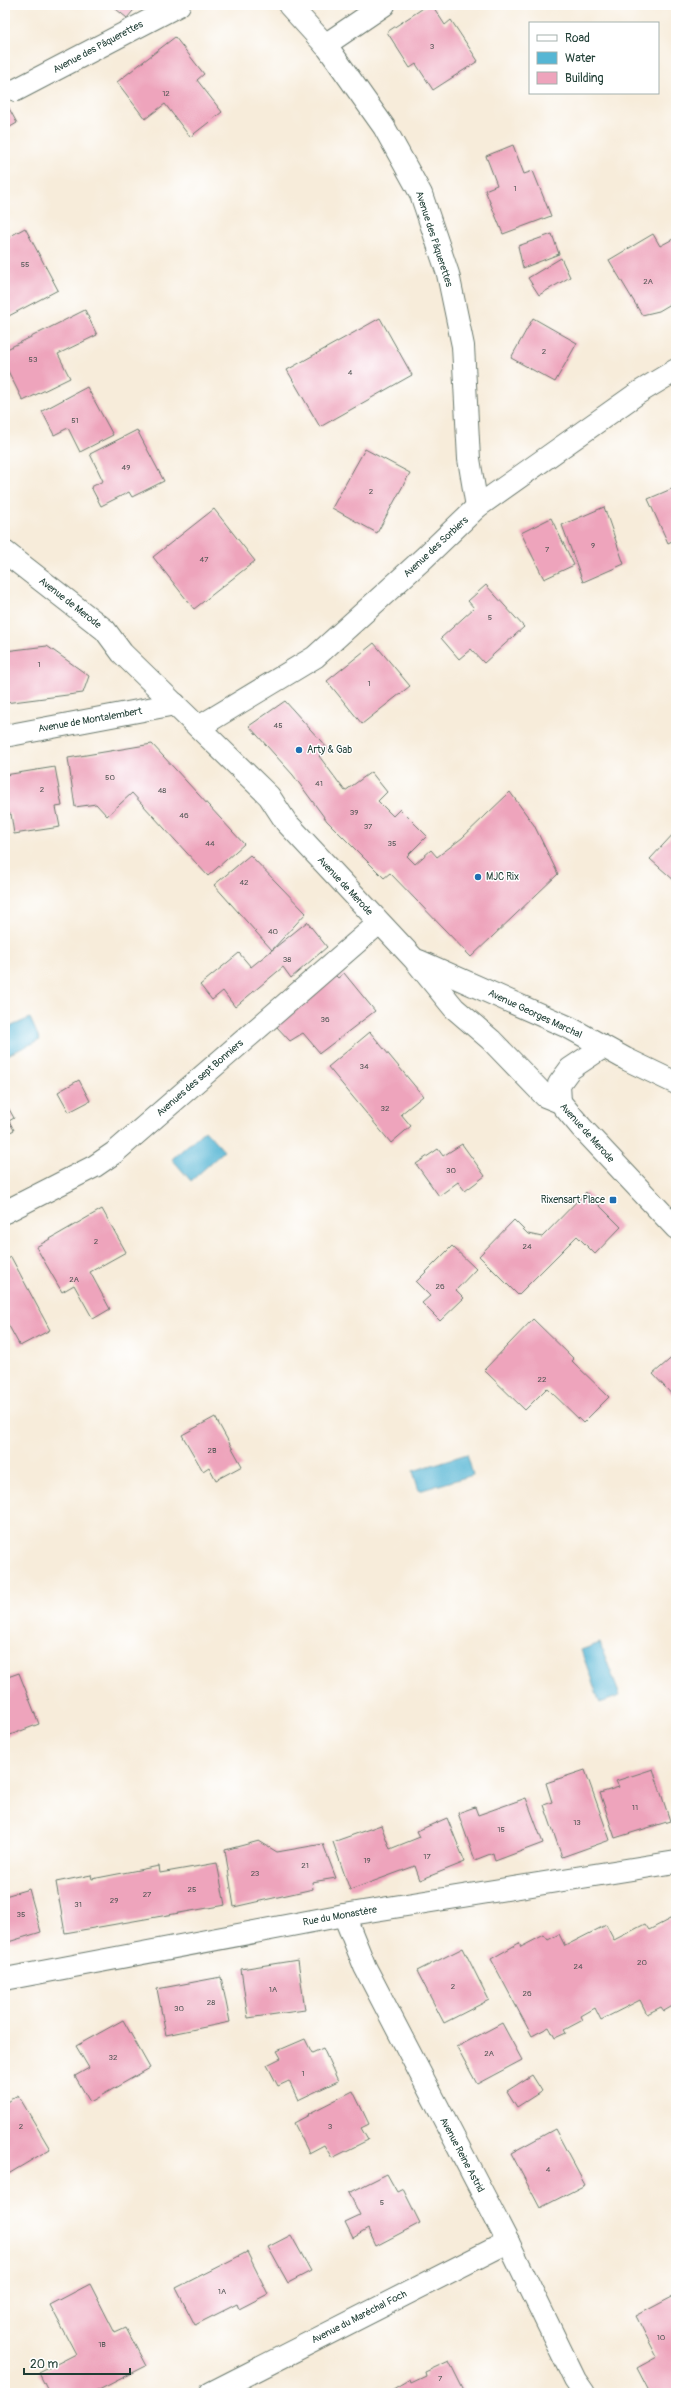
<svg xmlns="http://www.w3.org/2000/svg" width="681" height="2398" font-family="Pangolin,sans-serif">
<rect width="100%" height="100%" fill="#fff"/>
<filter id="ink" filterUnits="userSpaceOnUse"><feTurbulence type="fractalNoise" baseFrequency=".025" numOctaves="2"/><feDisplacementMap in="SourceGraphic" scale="8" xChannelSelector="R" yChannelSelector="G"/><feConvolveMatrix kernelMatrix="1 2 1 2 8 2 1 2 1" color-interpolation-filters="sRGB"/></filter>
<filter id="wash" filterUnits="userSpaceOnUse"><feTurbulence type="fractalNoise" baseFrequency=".012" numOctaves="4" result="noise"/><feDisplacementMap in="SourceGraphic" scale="16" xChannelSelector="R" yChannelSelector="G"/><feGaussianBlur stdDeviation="0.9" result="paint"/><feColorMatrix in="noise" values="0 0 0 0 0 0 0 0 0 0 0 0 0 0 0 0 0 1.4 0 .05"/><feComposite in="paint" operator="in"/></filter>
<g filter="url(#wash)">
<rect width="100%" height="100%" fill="#f7ecda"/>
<g fill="#56b6d4" stroke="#3a7a84">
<polygon points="30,1018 40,1040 5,1056 5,1029"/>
<polygon points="205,1130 224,1151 191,1181 172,1159"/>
<polygon points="467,1454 473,1475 419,1491 413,1471"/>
<polygon points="600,1643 620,1696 600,1703 581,1650"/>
</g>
<g id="blocks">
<g fill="#eea4bc">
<polygon points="111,5 138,5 127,18"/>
<polygon points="428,5 432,5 445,25 451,20 478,61 433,90 416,64 410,68 387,32"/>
<polygon points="175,37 204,74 197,80 222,112 190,137 165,104 145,119 117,82"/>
<polygon points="5,101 17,123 5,130"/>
<polygon points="513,145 524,174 533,171 551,216 503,234 485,190 497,185 486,156"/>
<polygon points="25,228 58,290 5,318 5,239"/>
<polygon points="552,234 559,254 523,268 518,246"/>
<polygon points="653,234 660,246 673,239 676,244 676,301 659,311 642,315 609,260"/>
<polygon points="561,258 570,277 539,295 528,278"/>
<polygon points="85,310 97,335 58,354 70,378 23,401 5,365 5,350"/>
<polygon points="380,318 412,375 320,427 287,370"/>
<polygon points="533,318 577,343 555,382 511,358"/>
<polygon points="87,387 113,435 80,452 68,428 54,435 42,411"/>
<polygon points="137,430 164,481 132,497 129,492 101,506 91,487 103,481 90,454"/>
<polygon points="365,449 410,473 377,533 332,508"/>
<polygon points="676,487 676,539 668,543 648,499"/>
<polygon points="604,507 624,564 583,582 562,525"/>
<polygon points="214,509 255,561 194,609 153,557"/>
<polygon points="551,518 574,565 544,579 521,533"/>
<polygon points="486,585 524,627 484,663 471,649 459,659 441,638 474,608 468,601"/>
<polygon points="374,643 410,686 362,724 327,681"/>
<polygon points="47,646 89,676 83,693 5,703 5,651"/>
<polygon points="285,701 328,749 319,756 345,791 371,772 387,792 378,801 393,816 400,809 427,836 407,856 415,864 431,850 437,857 462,838 510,792 534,825 558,874 471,957 390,873 384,878 327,821 293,775 249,726"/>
<polygon points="152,744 244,844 208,876 132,793 107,816 96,804 75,807 68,758"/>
<polygon points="55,767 62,806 56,807 60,827 14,834 11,814 5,815 5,775"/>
<polygon points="676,831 676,882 650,859"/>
<polygon points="250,855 306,913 272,950 214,885"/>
<polygon points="307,922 327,947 291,978 283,967 235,1007 223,991 212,1000 200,985 239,953 251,967"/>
<polygon points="333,973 338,978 344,973 375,1011 320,1053 303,1033 290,1041 276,1026"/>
<polygon points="370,1032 423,1096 401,1114 411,1126 391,1143 328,1067"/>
<polygon points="79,1080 90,1101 69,1112 58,1092"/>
<polygon points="5,1102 14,1118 9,1121 14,1130 5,1135"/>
<polygon points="462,1144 485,1176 465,1191 458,1182 439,1196 416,1164 438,1149 443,1156"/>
<polygon points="586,1192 621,1227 595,1254 577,1236 518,1295 479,1256 514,1220 528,1234 542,1237"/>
<polygon points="102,1209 126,1252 90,1272 110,1309 93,1319 74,1285 62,1292 36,1247"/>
<polygon points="452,1246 476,1269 456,1290 464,1298 440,1321 422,1303 430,1296 416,1282"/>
<polygon points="11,1257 50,1330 20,1346 5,1319 5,1261"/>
<polygon points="533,1319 574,1359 572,1361 609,1397 583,1423 547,1388 525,1410 484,1370"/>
<polygon points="676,1354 676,1399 653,1374"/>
<polygon points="215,1417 242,1466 216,1480 209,1467 203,1471 182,1435"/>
<polygon points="19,1673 39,1724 5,1737 5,1678"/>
<polygon points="653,1769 670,1821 615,1838 600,1793 619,1787 616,1781"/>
<polygon points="585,1770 610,1840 562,1857 544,1805 552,1802 546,1783"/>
<polygon points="526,1798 543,1843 495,1861 493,1853 475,1860 458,1813 475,1807 478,1815"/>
<polygon points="447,1818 465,1862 420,1880 415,1866 350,1890 333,1842 381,1825 390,1849 420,1837 417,1831"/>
<polygon points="259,1841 277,1852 323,1844 336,1878 312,1882 313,1889 234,1907 225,1850"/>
<polygon points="217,1863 225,1905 65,1933 56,1882 91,1875 92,1879 159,1866 160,1873"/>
<polygon points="29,1889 41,1932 5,1943 5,1896"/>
<polygon points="672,1918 676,1926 676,2004 664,2011 661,2007 647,2014 640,2000 601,2020 595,2008 581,2016 583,2020 564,2030 566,2033 555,2038 549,2027 532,2036 491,1959 519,1943 521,1947 544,1935 548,1940 559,1934 565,1946 606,1925 614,1940 645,1924 649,1930"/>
<polygon points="463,1948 489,2000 444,2023 417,1971"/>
<polygon points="298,1960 305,2010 248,2018 241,1969"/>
<polygon points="221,1977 230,2022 166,2035 157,1989"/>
<polygon points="123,2020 150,2068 90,2102 75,2076 89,2068 76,2046"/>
<polygon points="502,2023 522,2060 477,2084 457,2047"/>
<polygon points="305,2039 312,2053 323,2048 338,2081 298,2100 289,2081 278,2086 267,2065 281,2058 277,2051"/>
<polygon points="532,2075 542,2091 517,2107 507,2091"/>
<polygon points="353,2091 369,2124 361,2128 368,2140 332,2158 324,2145 309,2153 294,2123 309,2115 308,2114"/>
<polygon points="18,2095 50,2149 5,2176 5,2103"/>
<polygon points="555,2129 585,2185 540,2208 511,2153"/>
<polygon points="387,2174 397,2192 403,2189 420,2223 376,2246 368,2229 353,2238 345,2222 360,2215 349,2193"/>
<polygon points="291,2235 311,2271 288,2283 268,2247"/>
<polygon points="247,2252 268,2294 239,2309 237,2304 195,2325 176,2288"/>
<polygon points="90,2284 115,2333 126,2328 146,2366 93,2393 49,2393 39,2373 76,2354 50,2305"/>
<polygon points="674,2296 676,2300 676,2392 650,2393 637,2368 657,2357 636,2316"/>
<polygon points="449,2361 465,2393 388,2393 410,2380 411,2383 426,2376 425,2372"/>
</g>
</g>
</g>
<g filter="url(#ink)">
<use href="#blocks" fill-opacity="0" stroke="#6b7a6e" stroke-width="1"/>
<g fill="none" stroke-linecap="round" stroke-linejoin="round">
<defs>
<g id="minor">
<polyline points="289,5 328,48 384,127 421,194 448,274 463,346 469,459 477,507"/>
<polyline points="325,45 384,5"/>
<polyline points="16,90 179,5"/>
<polyline points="5,552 105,630 122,653 269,796 286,822 414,959 454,1008 491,1040 545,1096 560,1102 581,1127 676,1228"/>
<polyline points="199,727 315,657 424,558 477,507 638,393 676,370"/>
<polyline points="5,736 175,704"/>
<polyline points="419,961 570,1028 626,1059 676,1083"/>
<polyline points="560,1102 559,1084 570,1069 603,1047"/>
<polyline points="5,1212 95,1166 114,1153 379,923"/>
<polyline points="344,1915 365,1967 508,2242 575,2380 584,2393"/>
<polyline points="5,1979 344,1915 676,1862"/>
<polyline points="211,2393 508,2242"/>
</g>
</defs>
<use href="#minor" stroke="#6b7a6e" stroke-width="24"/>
<use href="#minor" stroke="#fff" stroke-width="22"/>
</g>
</g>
<g fill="#1f6fb2" stroke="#fff" stroke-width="1.5">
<circle cx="299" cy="750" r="4"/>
<circle cx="478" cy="877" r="4"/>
<rect x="609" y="1196" width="8" height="8" rx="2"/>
</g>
<g text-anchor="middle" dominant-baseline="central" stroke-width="3" stroke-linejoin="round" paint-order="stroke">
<g font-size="8" fill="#535756">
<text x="432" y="46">3</text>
<text x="166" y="93">12</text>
<text x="515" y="188">1</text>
<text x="25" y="264">55</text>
<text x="648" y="281">2A</text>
<text x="544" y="351">2</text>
<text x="33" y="359">53</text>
<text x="350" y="372">4</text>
<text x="75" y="420">51</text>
<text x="126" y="467">49</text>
<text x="371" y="491">2</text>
<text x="593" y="545">9</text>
<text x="547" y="549">7</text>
<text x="204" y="559">47</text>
<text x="490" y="617">5</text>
<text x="39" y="664">1</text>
<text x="369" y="683">1</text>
<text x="278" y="725">45</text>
<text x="110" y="777">50</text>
<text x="319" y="783">41</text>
<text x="42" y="789">2</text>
<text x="162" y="790">48</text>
<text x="354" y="812">39</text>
<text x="184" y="815">46</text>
<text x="368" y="826">37</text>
<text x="210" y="843">44</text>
<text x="392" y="843">35</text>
<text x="244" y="882">42</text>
<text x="273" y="931">40</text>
<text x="287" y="959">38</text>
<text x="325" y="1019">36</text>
<text x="364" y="1066">34</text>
<text x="385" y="1108">32</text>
<text x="451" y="1170">30</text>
<text x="96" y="1241">2</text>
<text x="527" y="1246">24</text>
<text x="74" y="1279">2A</text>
<text x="440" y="1286">26</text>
<text x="542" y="1379">22</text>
<text x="212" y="1450">2B</text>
<text x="635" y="1807">11</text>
<text x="577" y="1822">13</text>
<text x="501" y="1829">15</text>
<text x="427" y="1856">17</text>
<text x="367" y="1860">19</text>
<text x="305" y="1865">21</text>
<text x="255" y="1873">23</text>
<text x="192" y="1889">25</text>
<text x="147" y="1894">27</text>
<text x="114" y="1900">29</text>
<text x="78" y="1904">31</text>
<text x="21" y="1914">35</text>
<text x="642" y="1962">20</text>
<text x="578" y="1966">24</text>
<text x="453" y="1986">2</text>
<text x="273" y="1989">1A</text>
<text x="527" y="1993">26</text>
<text x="211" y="2002">28</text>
<text x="179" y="2008">30</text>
<text x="489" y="2053">2A</text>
<text x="113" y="2057">32</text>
<text x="303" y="2073">1</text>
<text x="21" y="2126">2</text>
<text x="330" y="2126">3</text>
<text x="548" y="2169">4</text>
<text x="382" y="2202">5</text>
<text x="222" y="2291">1A</text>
<text x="661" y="2337">10</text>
<text x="102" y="2344">1B</text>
<text x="440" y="2378">7</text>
</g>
<g font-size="10" fill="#1f3d34" stroke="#fff">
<text transform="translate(98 47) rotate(-28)">Avenue des Pâquerettes</text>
<text transform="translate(434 239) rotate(72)">Avenue des Pâquerettes</text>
<text transform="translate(436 547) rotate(-43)">Avenue des Sorbiers</text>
<text transform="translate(70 603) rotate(38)">Avenue de Merode</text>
<text transform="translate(90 720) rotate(-10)">Avenue de Montalembert</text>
<text transform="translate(345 886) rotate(47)">Avenue de Merode</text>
<text transform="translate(535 1014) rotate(25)">Avenue Georges Marchal</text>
<text transform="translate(200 1078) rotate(-41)">Avenues des sept Bonniers</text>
<text transform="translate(587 1133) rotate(48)">Avenue de Merode</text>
<text transform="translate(340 1916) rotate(-10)">Rue du Monastère</text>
<text transform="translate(462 2155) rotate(62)">Avenue Reine Astrid</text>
<text transform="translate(359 2317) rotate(-27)">Avenue du Maréchal Foch</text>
</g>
<g font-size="10" fill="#1f3d34" stroke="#fff" text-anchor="start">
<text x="307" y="750">Arty &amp; Gab</text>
<text x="486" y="877">MJC Rix</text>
<text x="605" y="1200" text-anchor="end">Rixensart Place</text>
</g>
</g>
<rect width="681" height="2398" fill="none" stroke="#fff" stroke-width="20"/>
<rect x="529" y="22" width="130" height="72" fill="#ffffff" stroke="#a5b1ae"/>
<rect x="537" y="35" width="20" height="6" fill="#ffffff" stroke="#a5b1ae"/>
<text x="565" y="42" font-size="12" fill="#1f3d34">Road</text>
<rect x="537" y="52" width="20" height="12" fill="#56b6d4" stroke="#a5b1ae"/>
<text x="565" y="62" font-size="12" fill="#1f3d34">Water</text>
<rect x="537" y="72" width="20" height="12" fill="#eea4bc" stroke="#a5b1ae"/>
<text x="565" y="82" font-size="12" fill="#1f3d34">Building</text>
<path d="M24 2368v6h106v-6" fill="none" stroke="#1f3d34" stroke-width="2"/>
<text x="30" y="2368" font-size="12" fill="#1f3d34" stroke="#ffffff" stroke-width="3" paint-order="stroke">20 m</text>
</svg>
